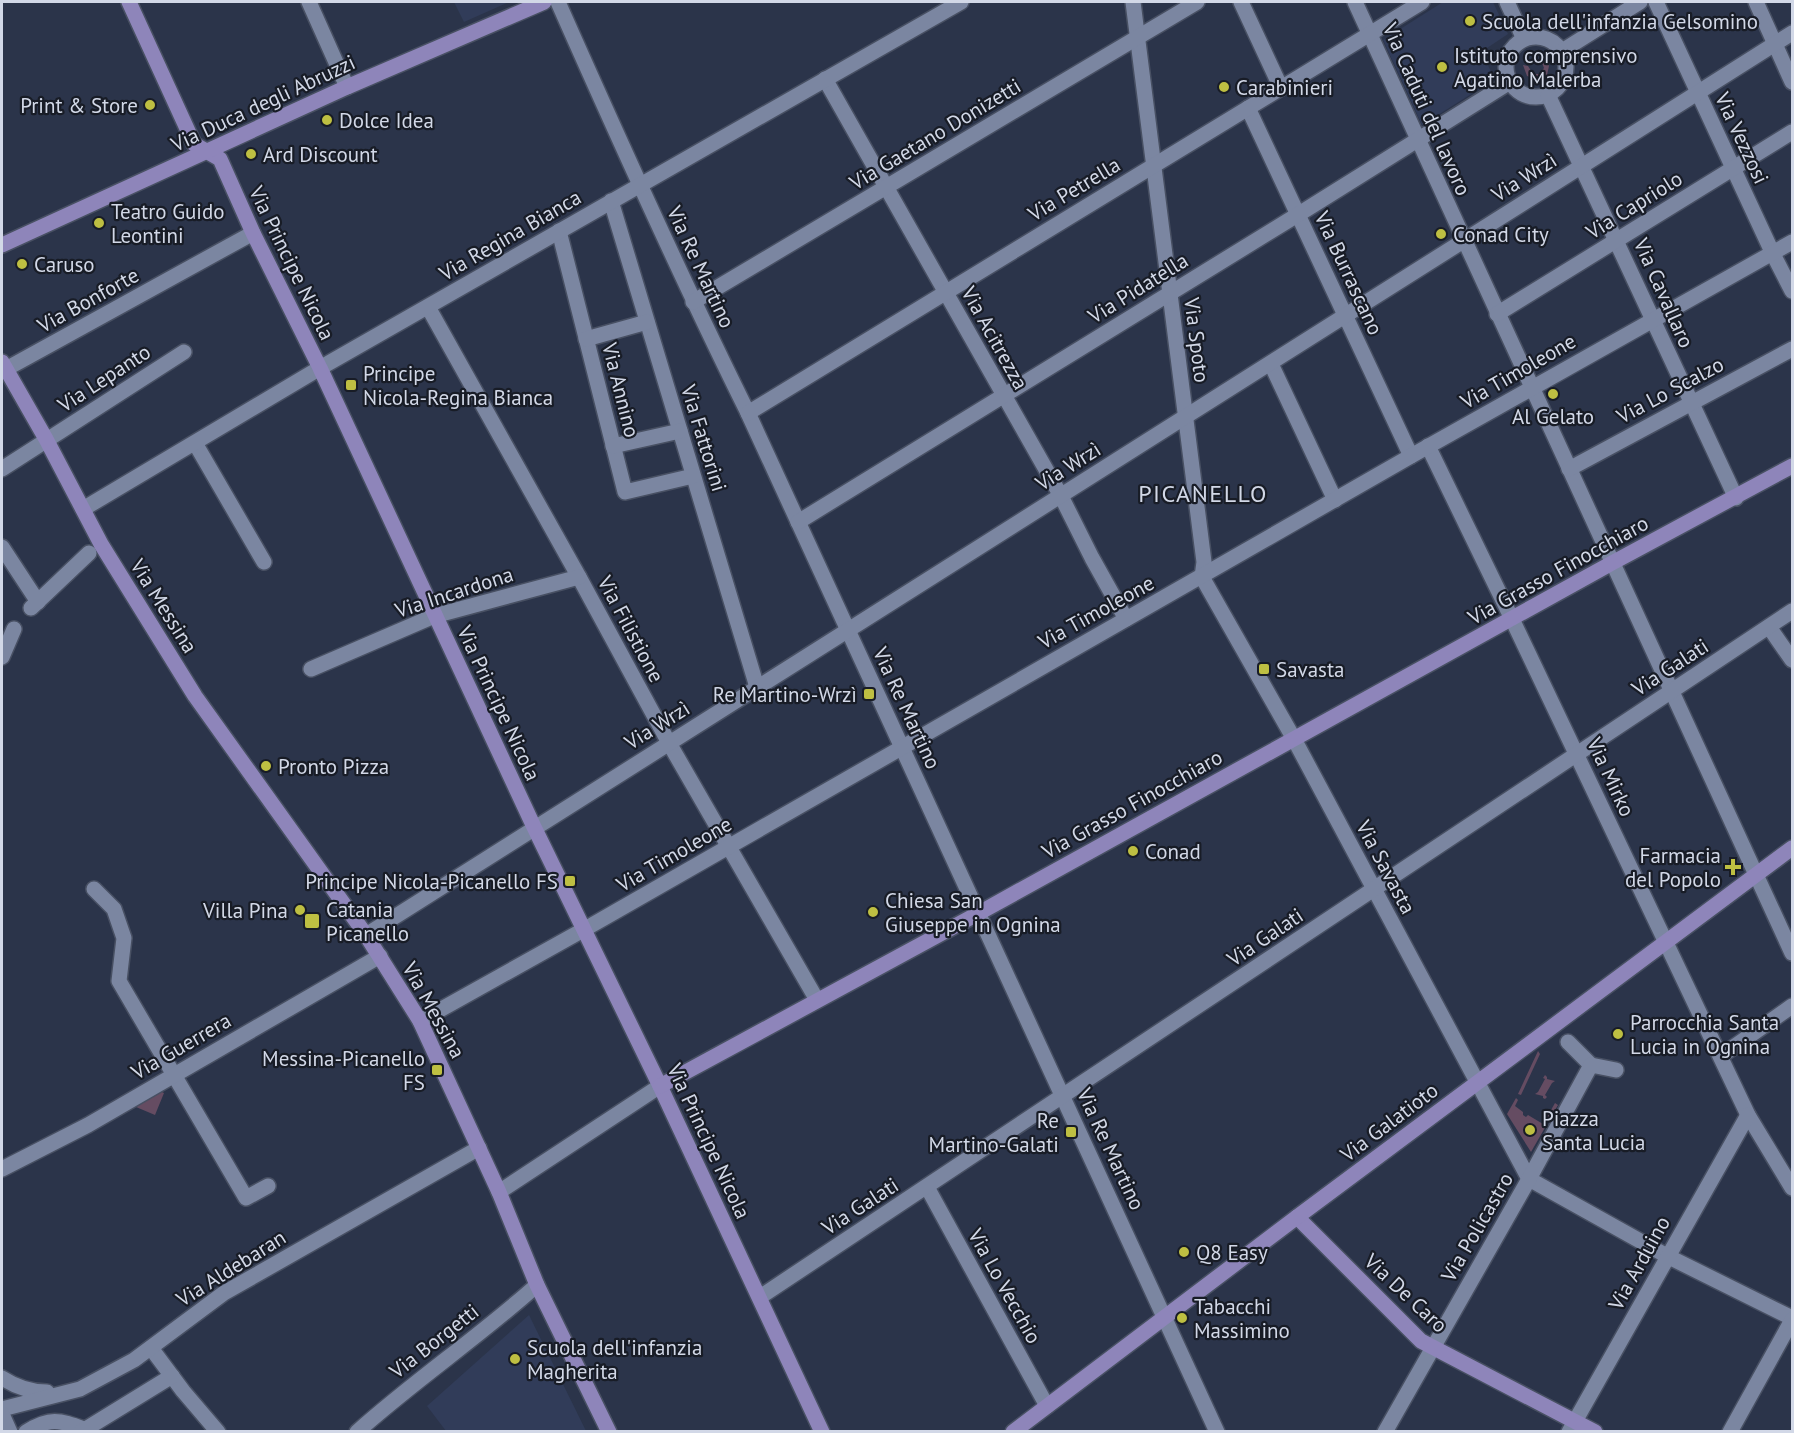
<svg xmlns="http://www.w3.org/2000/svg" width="1794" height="1433" font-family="'PT Sans',sans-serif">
<rect width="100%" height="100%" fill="#2b344a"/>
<g fill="#313c59">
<polygon points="454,2 509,2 464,22"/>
<polygon points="1443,2 1493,2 1508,34 1481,52 1495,79 1422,125 1383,40"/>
<polygon points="529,1315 586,1431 446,1431 427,1406"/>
</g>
<g fill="#654c62">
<polygon points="1544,56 1549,66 1547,75 1538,80 1527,76 1523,65 1528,66 1533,74 1539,74 1544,68 1541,60"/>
<polygon points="1538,1051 1540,1054 1521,1095 1518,1094"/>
<polygon points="1545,1075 1547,1077 1547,1079 1555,1081 1552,1083 1545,1095 1547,1097 1545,1099 1543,1098 1543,1096 1535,1094 1538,1092 1545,1079 1543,1078"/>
<polygon points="160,1091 164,1093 155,1115 136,1107"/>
<polygon points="1516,1098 1518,1100 1515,1106 1523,1112 1523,1115 1526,1117 1528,1115 1543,1124 1555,1103 1558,1105 1531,1152 1507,1114"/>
</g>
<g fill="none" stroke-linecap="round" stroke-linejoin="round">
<defs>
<g id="minor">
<polyline points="309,2 347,87"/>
<path d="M 558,2 C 619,140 681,278 748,413 L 1217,1432"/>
<polyline points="1133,2 1204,562 1202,577 1294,739 1529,1179"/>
<polyline points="1241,2 1281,88"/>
<polyline points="1355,2 1792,953"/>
<polyline points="1507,2 1524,39"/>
<polyline points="1656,2 1773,254 1792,291"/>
<polyline points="1756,2 1792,82"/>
<circle cx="1536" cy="67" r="30"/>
<polyline points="1562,51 1640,2"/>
<polyline points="825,79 1061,496 1092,558 1126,619"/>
<polyline points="1548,95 1736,498"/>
<polyline points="1248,108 1411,456"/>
<polyline points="611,201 757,687"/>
<polyline points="559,231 625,492 693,476"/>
<polyline points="693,302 1197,2"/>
<polyline points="428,307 579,577 669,743 817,1000"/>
<polyline points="1497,314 1792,132"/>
<polyline points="586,339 647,322"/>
<polyline points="1271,364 1335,500"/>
<polyline points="6,369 253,233"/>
<polyline points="748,413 1422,2"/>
<polyline points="195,443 264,562"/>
<polyline points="613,446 680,431"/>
<polyline points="1428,446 1512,619 1748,1115 1792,1188"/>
<polyline points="2,469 184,352"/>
<polyline points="1569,469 1792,349"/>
<polyline points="83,509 320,368 961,2"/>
<polyline points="798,522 1307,209 1510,82"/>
<polyline points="2,547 38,602"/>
<polyline points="31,608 89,553"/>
<polyline points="1769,627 1792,660"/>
<polyline points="2,657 14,629"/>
<polyline points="311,669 434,616 579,577"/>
<polyline points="94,889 114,909 124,938 119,981 246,1198 268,1186"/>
<polyline points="366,935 1792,33"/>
<polyline points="420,1021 592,925 1411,456 1792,242"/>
<polyline points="1568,1042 1591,1065"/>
<polyline points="1721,1056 1792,1006"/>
<polyline points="2,1169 88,1125 380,956"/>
<polyline points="1529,1179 1667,1256 1792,1318"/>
<polyline points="927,1187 1047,1406"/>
<polyline points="499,1192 660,1086"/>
<polyline points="760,1297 1792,611"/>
<polyline points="151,1348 183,1391 218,1432"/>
<path d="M 2,1378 C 16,1387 29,1392 47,1392"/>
<polyline points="2,1409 80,1389 134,1360 224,1293 479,1148"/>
<polyline points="2,1414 10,1432"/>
<path d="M 26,1432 C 50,1417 59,1420 84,1429"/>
<polyline points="81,1432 172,1376"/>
<path d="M 357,1432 C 415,1380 479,1337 537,1285"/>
<polyline points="1385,1432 1529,1179 1591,1065 1616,1070"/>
<polyline points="1569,1432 1748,1115"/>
<polyline points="1730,1432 1792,1320"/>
</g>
<g id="major">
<polyline points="129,2 194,144 220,159 253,233 320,368 534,827 660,1086 822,1432"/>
<polyline points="2,245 347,87 544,2"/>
<polyline points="2,362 46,439 101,544 195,696 366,935 420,1021 499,1192 537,1285 609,1432"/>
<polyline points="660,1086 979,913 1612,563 1792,466"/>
<polyline points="1297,1217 1421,1341 1595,1432"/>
<polyline points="1013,1432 1297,1217 1792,848"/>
</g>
</defs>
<use href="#minor" stroke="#485063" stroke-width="18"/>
<use href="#major" stroke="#485063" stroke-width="18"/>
<use href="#minor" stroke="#7b86a1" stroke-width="15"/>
<use href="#major" stroke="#8e85ba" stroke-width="15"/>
</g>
<g fill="#bebf42" stroke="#181c26" stroke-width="2">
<circle cx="1470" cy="21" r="6"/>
<circle cx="1442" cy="67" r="6"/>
<circle cx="1224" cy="87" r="6"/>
<circle cx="150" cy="105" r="6"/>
<circle cx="327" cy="120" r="6"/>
<circle cx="251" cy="154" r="6"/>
<circle cx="99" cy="223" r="6"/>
<circle cx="1441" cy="234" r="6"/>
<circle cx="22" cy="264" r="6"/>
<rect x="345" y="379" width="12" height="12" rx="3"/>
<circle cx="1553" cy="394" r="6"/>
<rect x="1258" y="663" width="12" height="12" rx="3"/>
<rect x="863" y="688" width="12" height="12" rx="3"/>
<circle cx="266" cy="766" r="6"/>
<circle cx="1133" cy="851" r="6"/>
<path d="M1730 858h6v6h6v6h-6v6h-6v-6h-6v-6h6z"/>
<rect x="564" y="875" width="12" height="12" rx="3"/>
<circle cx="300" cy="910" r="6"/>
<circle cx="873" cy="912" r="6"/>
<rect x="304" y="913" width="16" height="16" rx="3"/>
<circle cx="1618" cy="1034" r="6"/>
<rect x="431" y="1064" width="12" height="12" rx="3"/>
<circle cx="1530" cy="1130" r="6"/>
<rect x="1065" y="1126" width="12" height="12" rx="3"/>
<circle cx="1184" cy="1252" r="6"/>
<circle cx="1182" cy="1318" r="6"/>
<circle cx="515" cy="1359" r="6"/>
</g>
<g text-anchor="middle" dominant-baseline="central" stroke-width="4.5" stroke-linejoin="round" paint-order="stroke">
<g font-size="21" fill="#d2d8e7" stroke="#181c26" text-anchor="start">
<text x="1482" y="21">Scuola dell'infanzia Gelsomino</text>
<text x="1454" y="55">Istituto comprensivo<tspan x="1454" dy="24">Agatino Malerba</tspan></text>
<text x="1236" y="87">Carabinieri</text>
<text x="138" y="105" text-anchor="end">Print &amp; Store</text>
<text x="339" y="120">Dolce Idea</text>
<text x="263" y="154">Ard Discount</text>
<text x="111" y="211">Teatro Guido<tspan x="111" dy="24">Leontini</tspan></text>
<text x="1453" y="234">Conad City</text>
<text x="34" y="264">Caruso</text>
<text x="363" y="373">Principe<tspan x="363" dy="24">Nicola-Regina Bianca</tspan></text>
<text x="1553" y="416" text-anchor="middle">Al Gelato</text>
<text x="1276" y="669">Savasta</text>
<text x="857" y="694" text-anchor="end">Re Martino-Wrzì</text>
<text x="278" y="766">Pronto Pizza</text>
<text x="1145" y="851">Conad</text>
<text x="1721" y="855" text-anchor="end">Farmacia<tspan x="1721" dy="24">del Popolo</tspan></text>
<text x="558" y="881" text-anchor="end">Principe Nicola-Picanello FS</text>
<text x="885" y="900">Chiesa San<tspan x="885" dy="24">Giuseppe in Ognina</tspan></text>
<text x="326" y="909">Catania<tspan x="326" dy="24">Picanello</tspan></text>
<text x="288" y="910" text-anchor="end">Villa Pina</text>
<text x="1630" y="1022">Parrocchia Santa<tspan x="1630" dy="24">Lucia in Ognina</tspan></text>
<text x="425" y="1058" text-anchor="end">Messina-Picanello<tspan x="425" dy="24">FS</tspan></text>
<text x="1542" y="1118">Piazza<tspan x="1542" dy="24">Santa Lucia</tspan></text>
<text x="1059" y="1120" text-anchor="end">Re<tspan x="1059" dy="24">Martino-Galati</tspan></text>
<text x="1196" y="1252">Q8 Easy</text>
<text x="1194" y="1306">Tabacchi<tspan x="1194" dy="24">Massimino</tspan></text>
<text x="527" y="1347">Scuola dell'infanzia<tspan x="527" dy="24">Magherita</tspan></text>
</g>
<g font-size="21" fill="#d2d8e7" stroke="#181c26">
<text transform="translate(263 103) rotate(-25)">Via Duca degli Abruzzi</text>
<text transform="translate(1427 109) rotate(66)">Via Caduti del lavoro</text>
<text transform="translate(935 134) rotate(-31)">Via Gaetano Donizetti</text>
<text transform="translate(1742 138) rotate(65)">Via Vezzosi</text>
<text transform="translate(1524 177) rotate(-32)">Via Wrzì</text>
<text transform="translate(1074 189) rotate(-31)">Via Petrella</text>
<text transform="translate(1634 205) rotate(-32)">Via Capriolo</text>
<text transform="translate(510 235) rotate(-30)">Via Regina Bianca</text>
<text transform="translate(292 263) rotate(64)">Via Principe Nicola</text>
<text transform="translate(701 267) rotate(65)">Via Re Martino</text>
<text transform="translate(1349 273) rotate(65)">Via Burrascano</text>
<text transform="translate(1138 288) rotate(-32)">Via Pidatella</text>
<text transform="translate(1664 293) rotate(66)">Via Cavallaro</text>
<text transform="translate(88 300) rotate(-29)">Via Bonforte</text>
<text transform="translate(995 338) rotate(61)">Via Acitrezza</text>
<text transform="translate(1197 340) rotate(83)">Via Spoto</text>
<text transform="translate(1518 371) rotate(-30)">Via Timoleone</text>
<text transform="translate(104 378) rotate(-33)">Via Lepanto</text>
<text transform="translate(621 390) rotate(76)">Via Annino</text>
<text transform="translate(1670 390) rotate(-28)">Via Lo Scalzo</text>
<text transform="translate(704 438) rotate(73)">Via Fattorini</text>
<text transform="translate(1068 466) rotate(-32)">Via Wrzì</text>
<text transform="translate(1558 570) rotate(-29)">Via Grasso Finocchiaro</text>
<text transform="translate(454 592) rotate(-18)">Via Incardona</text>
<text transform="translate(164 606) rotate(58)">Via Messina</text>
<text transform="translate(1096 612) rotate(-29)">Via Timoleone</text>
<text transform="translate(631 629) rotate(62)">Via Filistione</text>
<text transform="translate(1670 667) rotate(-33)">Via Galati</text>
<text transform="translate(499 703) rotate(65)">Via Principe Nicola</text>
<text transform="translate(907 708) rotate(65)">Via Re Martino</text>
<text transform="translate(657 725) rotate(-32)">Via Wrzì</text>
<text transform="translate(1611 777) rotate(65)">Via Mirko</text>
<text transform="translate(1132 804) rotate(-29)">Via Grasso Finocchiaro</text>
<text transform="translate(674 854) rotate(-30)">Via Timoleone</text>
<text transform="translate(1386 867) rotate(62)">Via Savasta</text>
<text transform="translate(1265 937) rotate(-34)">Via Galati</text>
<text transform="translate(434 1010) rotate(61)">Via Messina</text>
<text transform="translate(181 1046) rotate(-30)">Via Guerrera</text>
<text transform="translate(1389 1122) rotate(-37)">Via Galatioto</text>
<text transform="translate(709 1141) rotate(65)">Via Principe Nicola</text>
<text transform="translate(1111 1149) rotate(65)">Via Re Martino</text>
<text transform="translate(860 1206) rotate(-33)">Via Galati</text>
<text transform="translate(1477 1227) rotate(-60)">Via Policastro</text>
<text transform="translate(1639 1263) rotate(-61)">Via Arduino</text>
<text transform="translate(231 1268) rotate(-32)">Via Aldebaran</text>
<text transform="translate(1005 1286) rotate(61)">Via Lo Vecchio</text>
<text transform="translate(1406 1293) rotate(43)">Via De Caro</text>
<text transform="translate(434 1341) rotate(-38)">Via Borgetti</text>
</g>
<g font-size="24" letter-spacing="1.5" fill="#d2d8e7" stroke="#181c26">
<text x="1203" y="493">PICANELLO</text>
</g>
</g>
<rect width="1794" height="1433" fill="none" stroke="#d2d8e7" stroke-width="6"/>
</svg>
